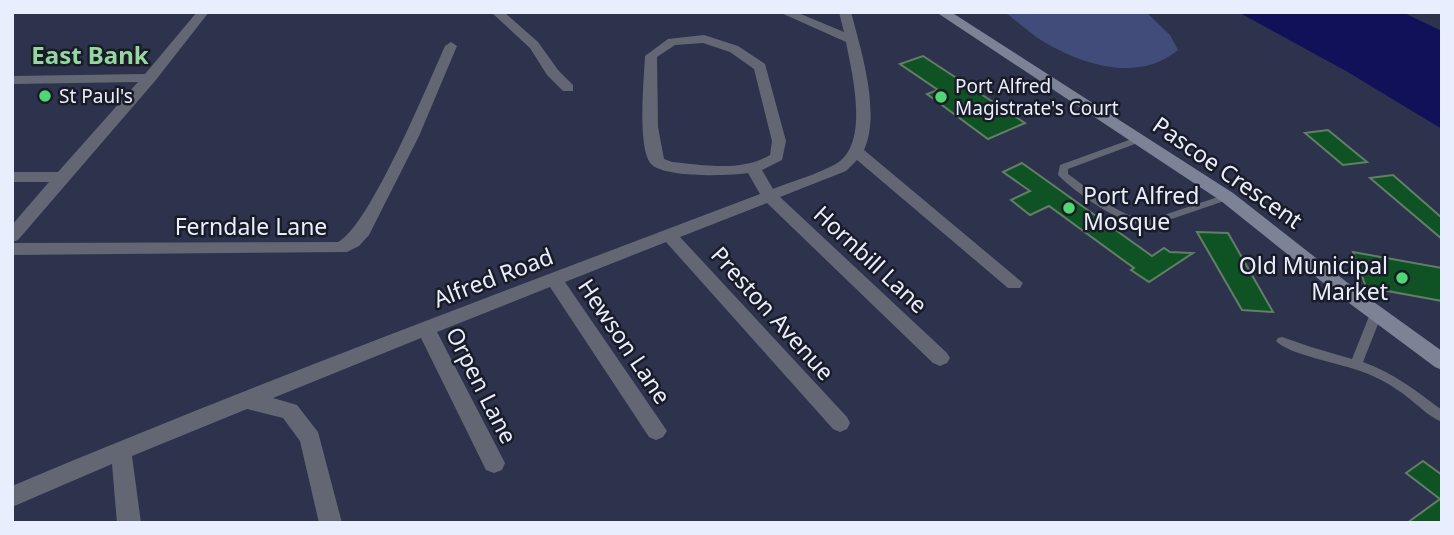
<svg xmlns="http://www.w3.org/2000/svg" width="1454" height="535" font-family="'Noto Sans',sans-serif">
<rect width="100%" height="100%" fill="#2d334d"/>
<path fill="#414c7b" d="M 1004,12 L 1146,12 L 1170,35 L 1178,50 C 1138,83 1084,65 1044,42 C 1030,34 1018,21 1004,12 Z"/>
<polygon fill="#11115a" points="1238,12 1402,12 1442,31 1442,129 1346,71"/>
<g fill="#0f5324" stroke="#637e67" stroke-width="2">
<polygon points="923,56 1025,123 988,139 927,94 938,90 900,64"/>
<polygon points="1328,130 1367,162 1343,165 1305,133"/>
<polygon points="1022,163 1152,256 1164,248 1170,252 1193,253 1149,282 1131,270 1134,268 1049,206 1030,215 1011,200 1030,191 1003,172"/>
<polygon points="1393,175 1442,218 1442,239 1370,178"/>
<polygon points="1197,232 1228,233 1273,312 1242,310"/>
<polygon points="1353,252 1442,268 1442,301 1366,287"/>
<polygon points="1423,461 1442,475 1442,523 1407,523 1440,499 1406,473"/>
</g>
<g fill="none" stroke-linecap="round" stroke-linejoin="round">
<g fill="#636774" fill-rule="evenodd">
<path d="M 1140,136 L 1143,137 L 1143,141 L 1068,169 L 1068,174 C 1092,191 1119,218 1149,220 L 1227,194 L 1230,195 L 1232,197 L 1230,199 L 1154,225 C 1127,230 1077,194 1058,175 L 1060,165 Z"/>
<path d="M 1376,310 L 1380,311 L 1382,314 L 1363,362 C 1394,373 1416,391 1442,410 L 1442,422 C 1429,417 1418,405 1406,396 C 1393,386 1379,378 1363,372 C 1343,364 1289,355 1276,341 L 1278,338 L 1282,337 L 1311,347 L 1352,359 L 1370,314 L 1372,311 Z"/>
</g>
<g fill="#636774" fill-rule="evenodd">
<polygon points="197,12 209,12 155,81 18,240 12,242 12,225 49,182 12,182 12,172 58,172 138,82 12,84 12,76 145,74"/>
<polygon points="491,12 504,12 538,42 558,70 573,85 573,91 563,91 547,75 530,48"/>
<path d="M 779,12 L 796,12 L 844,32 L 839,12 L 851,12 C 861,50 881,113 864,150 L 1023,283 L 1020,288 L 1008,288 L 857,160 L 846,171 L 780,197 L 947,353 L 950,358 L 947,363 L 940,366 L 933,363 L 767,203 L 680,237 L 847,417 L 850,423 L 847,429 L 840,432 L 833,429 L 666,242 L 565,282 L 663,425 L 667,431 L 663,437 L 656,440 L 649,437 L 550,287 L 437,332 L 505,463 L 502,470 L 494,473 L 486,470 L 421,338 L 273,398 L 297,405 L 318,432 L 342,523 L 319,523 L 300,441 L 283,418 L 247,409 L 132,456 L 141,523 L 117,523 L 112,464 L 12,507 L 12,486 C 259,382 510,289 760,194 L 748,173 C 730,176 664,178 651,164 C 637,147 644,79 645,56 L 668,39 L 704,35 L 738,46 L 765,64 L 786,141 L 782,160 L 762,170 L 773,189 C 793,181 815,175 834,165 C 871,146 852,74 846,42 ZM 703,43 L 730,52 L 754,69 L 772,141 L 770,155 C 742,172 703,165 672,162 L 664,159 L 658,127 L 657,57 L 675,45 Z"/>
<path d="M 451,42 L 457,46 L 419,136 L 369,235 L 359,246 L 347,252 L 12,255 L 12,243 L 338,242 C 369,227 428,84 445,46 Z"/>
</g>
<polygon fill="#7d8397" fill-rule="evenodd" points="936,12 951,12 1233,193 1353,287 1442,351 1442,370 1435,367 1341,297 1221,201"/>
</g>
<g fill="#51d674" stroke="#191c27" stroke-width="2.5">
<circle cx="45" cy="96" r="7"/>
<circle cx="941" cy="97" r="7"/>
<circle cx="1069" cy="208" r="7"/>
<circle cx="1402" cy="278" r="7"/>
</g>
<g text-anchor="middle" dominant-baseline="central" stroke-width="5" stroke-linejoin="round" paint-order="stroke">
<g font-size="19" fill="#e9eeff" stroke="#191c27" text-anchor="start">
<text x="955" y="86">Port Alfred<tspan x="955" dy="22">Magistrate's Court</tspan></text>
<text x="59" y="96">St Paul's</text>
</g>
<g font-size="23" fill="#e9eeff" stroke="#191c27">
<text transform="translate(1228 172) rotate(35)">Pascoe Crescent</text>
<text x="251" y="226">Ferndale Lane</text>
<text transform="translate(871 259) rotate(43)">Hornbill Lane</text>
<text transform="translate(493 277) rotate(-21)">Alfred Road</text>
<text transform="translate(773 313) rotate(48)">Preston Avenue</text>
<text transform="translate(625 341) rotate(56)">Hewson Lane</text>
<text transform="translate(482 385) rotate(63)">Orpen Lane</text>
</g>
<g font-size="23" fill="#e9eeff" stroke="#191c27" text-anchor="start">
<text x="1083" y="195">Port Alfred<tspan x="1083" dy="26">Mosque</tspan></text>
<text x="1388" y="265" text-anchor="end">Old Municipal<tspan x="1388" dy="26">Market</tspan></text>
</g>
<g font-size="24" font-weight="bold" fill="#96d7a1" stroke="#191c27">
<text x="90" y="54">East Bank</text>
</g>
</g>
<rect width="1454" height="535" fill="none" stroke="#e9eeff" stroke-width="28"/>
</svg>
